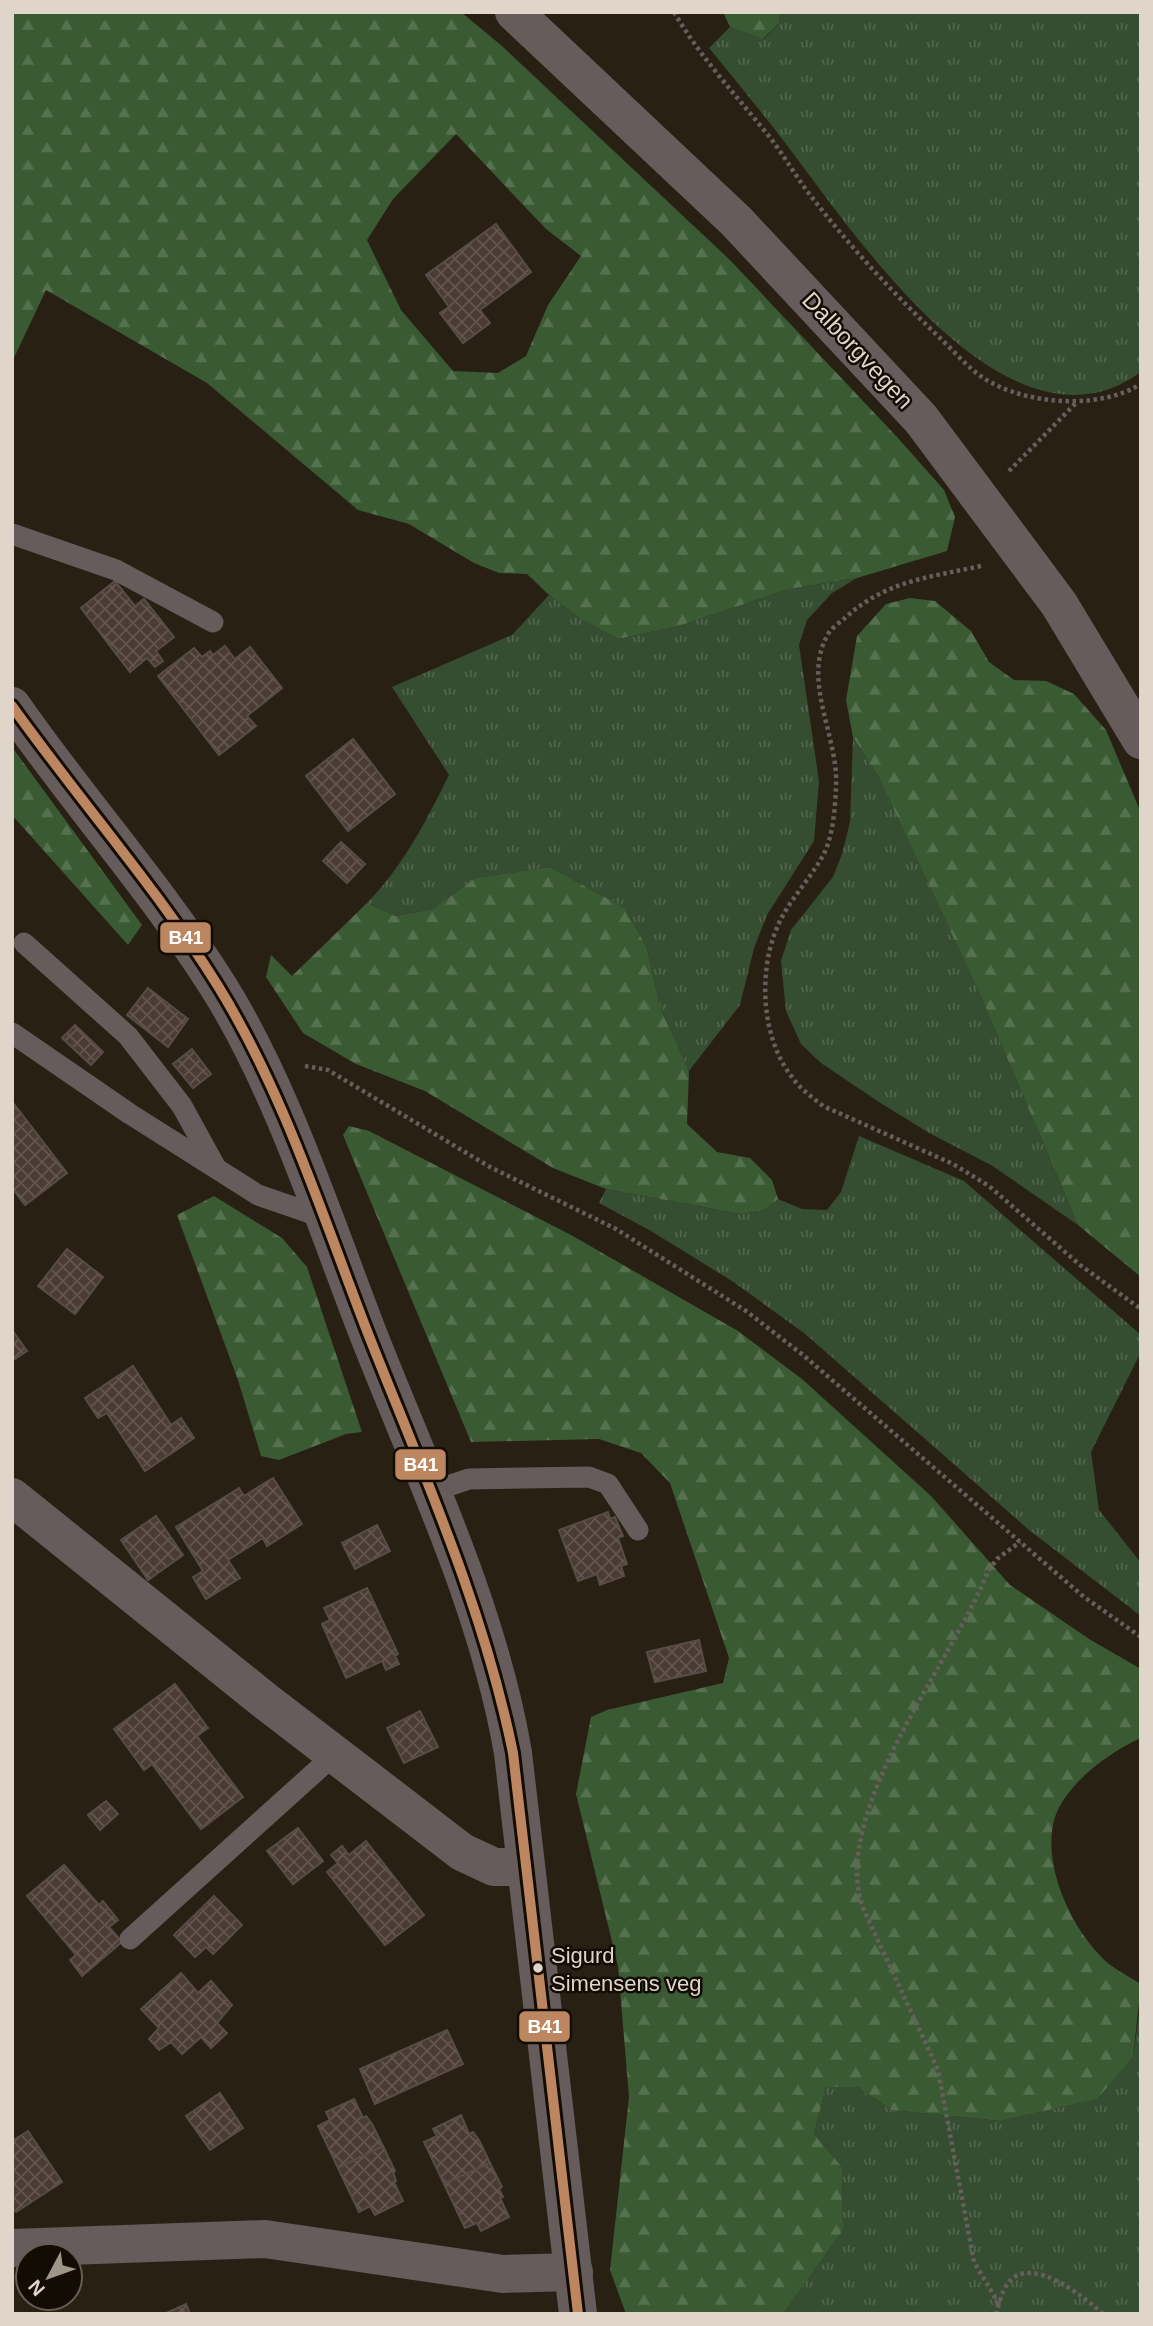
<svg xmlns="http://www.w3.org/2000/svg" width="1153" height="2326" font-family="Helvetica,sans-serif">
<defs>
<pattern id="grass-tufts" width="24" height="20" patternUnits="userSpaceOnUse" patternTransform="scale(1.75)"><rect width="24" height="20" fill="#354d31"/><path d="M3 7l-1-3M5 7V3M7 7l1-3M15 17l-1-3M17 17v-4M19 17l1-3" fill="none" stroke="#52664d"/></pattern>
<pattern id="forest-firs" width="22" height="20" patternUnits="userSpaceOnUse" patternTransform="scale(1.75)"><rect width="22" height="20" fill="#395a33"/><path d="M5 1l3.5 6h-7zM16 11l3.5 6h-7z" fill="#55714f"/></pattern>
<pattern id="building-cross-hatch" width="8" height="8" patternUnits="userSpaceOnUse" patternTransform="scale(1.75)"><rect width="8" height="8" fill="#4a3b33"/><path d="M0 0l8 8M0 8l8-8" fill="none" stroke="#64564f"/></pattern>
</defs>
<rect width="100%" height="100%" fill="#292014"/>
<g fill="url(#grass-tufts)">
<path d="M 780,12 L 1141,12 L 1141,372 C 1013,466 863,246 798,160 C 770,122 739,85 709,48 L 730,27 L 764,39 L 779,23 Z"/>
<path d="M 857,578 L 832,593 L 807,620 L 799,645 L 819,781 L 814,841 L 767,915 L 754,948 L 740,1005 L 689,1071 L 660,1007 L 647,948 L 625,908 L 550,867 L 475,878 L 433,909 L 395,916 L 367,903 C 404,865 426,821 449,775 L 392,687 L 512,635 L 549,595 L 584,621 L 618,639 L 679,626 L 789,589 Z"/>
<polygon points="853,737 878,776 982,999 1078,1225 991,1165 929,1133 879,1102 821,1063 801,1044 786,1011 781,961 791,930 833,877 842,854 850,822"/>
<polygon points="859,1136 964,1181 1141,1335 1141,1352 1091,1452 1099,1510 1141,1563 1141,1616 1029,1530 804,1333 732,1281 651,1231 599,1203 606,1189 741,1214 764,1210 778,1199 802,1209 827,1210 841,1192"/>
<polygon points="1141,2000 1141,2314 783,2314 843,2230 842,2167 814,2134 826,2087 858,2087 891,2110 1001,2121 1096,2099 1133,2057"/>
</g>
<g fill="url(#forest-firs)" fill-rule="evenodd">
<path d="M 12,12 L 461,12 L 502,46 L 730,260 L 897,437 L 944,490 L 955,517 L 947,551 L 857,578 L 789,589 L 679,626 L 618,639 L 584,621 L 549,595 L 527,574 L 499,573 L 474,563 L 409,524 L 358,510 L 207,383 L 46,290 L 12,362 ZM 456,134 L 546,229 L 581,256 L 548,305 L 526,356 L 498,373 L 453,371 L 401,310 L 367,240 L 393,199 Z"/>
<polygon points="723,12 780,12 779,23 763,39 730,27"/>
<polygon points="910,598 935,601 971,631 989,662 1014,680 1046,681 1074,694 1106,730 1141,813 1141,1277 1078,1225 982,999 878,776 853,737 846,700 857,636 886,604"/>
<polygon points="12,747 142,925 128,945 12,815"/>
<polygon points="550,867 625,908 647,948 660,1007 689,1071 687,1124 717,1152 750,1158 772,1180 778,1199 764,1210 741,1214 606,1189 553,1168 425,1091 356,1064 303,1033 266,977 271,955 292,976 367,903 395,916 433,909 475,878"/>
<path d="M 349,1126 L 369,1131 L 571,1235 L 738,1331 L 802,1379 L 931,1496 L 1010,1585 L 1089,1639 L 1141,1669 L 1141,1738 C 1109,1752 1067,1783 1055,1817 C 1040,1864 1073,1934 1109,1964 C 1118,1971 1130,1977 1141,1984 L 1133,2057 L 1097,2099 L 1001,2121 L 891,2110 L 858,2087 L 826,2087 L 814,2134 L 842,2167 L 843,2230 L 783,2314 L 626,2314 L 610,2270 L 629,2097 L 618,1966 L 576,1794 L 591,1717 L 607,1710 L 723,1683 L 729,1658 L 670,1483 L 641,1453 L 599,1439 L 471,1442 L 343,1135 Z"/>
<polygon points="214,1196 282,1238 307,1267 362,1432 346,1434 279,1460 261,1456 238,1380 177,1215"/>
</g>
<g fill="url(#building-cross-hatch)" stroke="#564d46" stroke-width="2">
<polygon points="496,224 531,272 480,310 490,323 463,343 440,313 449,307 426,275"/>
<polygon points="115,581 135,606 144,599 174,637 156,651 163,661 155,667 147,658 130,672 81,608"/>
<polygon points="225,646 235,659 250,647 282,688 247,716 256,726 219,755 158,676 194,648 202,657 210,651 213,655"/>
<polygon points="353,739 395,794 348,831 306,776"/>
<polygon points="341,842 365,864 347,883 323,861"/>
<polygon points="148,988 188,1019 168,1047 127,1015"/>
<polygon points="75,1025 103,1052 91,1065 62,1038"/>
<polygon points="192,1049 211,1074 193,1088 173,1064"/>
<polygon points="14,1104 67,1173 25,1205 12,1188"/>
<polygon points="67,1249 103,1277 75,1314 38,1286"/>
<polygon points="12,1330 27,1351 12,1361"/>
<polygon points="133,1366 171,1425 181,1418 194,1438 145,1471 107,1413 98,1418 85,1398"/>
<polygon points="273,1478 302,1524 267,1546 263,1538 228,1560 240,1578 206,1599 193,1577 203,1571 176,1527 239,1488 244,1496"/>
<polygon points="608,1512 610,1519 615,1517 623,1536 618,1538 627,1564 621,1566 624,1576 600,1585 597,1574 578,1581 559,1530"/>
<polygon points="156,1516 183,1555 148,1580 121,1540"/>
<polygon points="377,1525 390,1551 355,1569 342,1543"/>
<polygon points="367,1588 398,1654 395,1656 399,1664 386,1670 382,1661 346,1678 322,1624 330,1620 324,1608"/>
<polygon points="699,1640 706,1671 655,1682 647,1652"/>
<polygon points="175,1684 208,1728 197,1736 243,1797 201,1829 152,1764 144,1770 114,1729"/>
<polygon points="420,1711 438,1747 404,1763 387,1728"/>
<polygon points="106,1801 118,1814 100,1830 88,1815"/>
<polygon points="298,1828 323,1861 293,1884 267,1851"/>
<polygon points="366,1841 424,1915 385,1945 327,1872 338,1863 331,1855 342,1846 349,1855"/>
<polygon points="64,1865 99,1905 103,1901 118,1920 109,1927 122,1942 82,1976 70,1960 76,1955 27,1896"/>
<polygon points="214,1896 242,1925 213,1954 206,1947 195,1957 174,1935"/>
<polygon points="181,1973 198,1993 211,1981 232,2005 217,2023 227,2033 211,2048 201,2037 182,2054 171,2042 159,2050 149,2039 159,2028 141,2009"/>
<polygon points="447,2030 463,2064 375,2104 360,2069"/>
<polygon points="220,2093 243,2128 210,2150 186,2116"/>
<polygon points="354,2099 363,2118 366,2116 372,2124 383,2146 338,2168 318,2126 330,2120 326,2112"/>
<polygon points="461,2115 469,2134 473,2132 479,2140 490,2163 444,2184 424,2142 437,2136 433,2129"/>
<polygon points="28,2131 62,2182 16,2212 12,2207 12,2141"/>
<polygon points="383,2146 395,2171 393,2172 396,2181 394,2182 403,2201 375,2215 370,2206 359,2212 338,2168"/>
<polygon points="490,2163 502,2187 499,2189 503,2197 500,2198 509,2217 481,2231 477,2223 465,2228 444,2184"/>
<polygon points="186,2304 190,2314 164,2314"/>
</g>
<g fill="none" stroke-linecap="round" stroke-linejoin="round">
<g stroke="#675f5b" stroke-width="4.5" stroke-dasharray="3.5 3.5" stroke-linecap="butt">
<path d="M 674,12 C 700,57 735,94 768,135 C 784,155 797,179 814,200 C 852,249 895,295 940,338 C 956,353 972,373 992,383 C 1033,405 1101,409 1141,384"/>
<polyline points="1009,471 1076,403"/>
<path d="M 981,566 C 930,577 885,581 845,618 C 839,623 830,629 827,636 C 802,682 839,738 836,787 C 835,809 833,840 821,859 C 807,883 786,904 776,930 C 758,975 762,1039 792,1077 C 800,1089 812,1097 823,1106 L 953,1164 L 989,1186 L 1080,1265 L 1141,1309"/>
<polyline points="305,1066 328,1070 490,1167 616,1229 746,1311 803,1355 1084,1597 1141,1637"/>
<path d="M 999,2304 L 974,2262 L 938,2070 L 863,1908 C 829,1811 953,1662 988,1571 L 997,1559 L 1020,1542"/>
<path d="M 996,2314 C 999,2304 1002,2291 1008,2283 C 1031,2253 1085,2298 1103,2314"/>
</g>
<g stroke="#665c5b" stroke-width="21">
<polyline points="12,534 116,570 213,622"/>
<polyline points="24,943 128,1036 182,1106 215,1166"/>
<polyline points="12,1033 130,1114 258,1195 322,1217"/>
<polyline points="430,1492 469,1479 589,1477 608,1484 638,1530"/>
<polyline points="130,1939 334,1755"/>
</g>
<g stroke="#665c5b" stroke-width="38">
<polyline points="514,12 736,221 921,419 1059,604 1141,740"/>
<polyline points="12,1497 264,1700 462,1852 494,1867 524,1867"/>
<polyline points="12,2248 265,2239 503,2274 574,2272"/>
</g>
<path stroke="#665c5b" stroke-width="38" d="M 12,706 C 78,801 156,888 218,986 C 281,1086 324,1220 367,1331 C 421,1469 488,1607 513,1753 L 578,2314"/>
<defs>
<path id="bus-1" d="M 12,706 C 79,800 157,888 218,986 C 284,1093 322,1215 367,1331 C 422,1471 483,1605 513,1753 L 578,2314"/>
</defs>
<use href="#bus-1" stroke="#130c05" stroke-width="16"/>
<use href="#bus-1" stroke="#bb8660" stroke-width="10"/>
</g>
<circle fill="#dfd5c8" stroke="#130c05" stroke-width="2.5" cx="538" cy="1968" r="6"/>
<g text-anchor="middle" dominant-baseline="central" stroke-width="5" stroke-linejoin="round" paint-order="stroke">
<g font-size="22" fill="#dfd5c8" stroke="#130c05" text-anchor="start">
<text x="551" y="1955">Sigurd<tspan x="551" dy="28">Simensens veg</tspan></text>
</g>
<g font-size="24" fill="#dfd5c8" stroke="#130c05">
<text transform="translate(858 350) rotate(47)">Dalborgvegen</text>
</g>
</g>
<g stroke="#130c05" stroke-width="2.5">
<rect x="159" y="921" width="53" height="33" rx="7" fill="#bb8660"/>
<rect x="394" y="1448" width="53" height="33" rx="7" fill="#bb8660"/>
<rect x="518" y="2010" width="53" height="33" rx="7" fill="#bb8660"/>
</g>
<g font-size="19" text-anchor="middle" font-weight="bold" fill="#fff">
<text x="186" y="944">B41</text>
<text x="421" y="1471">B41</text>
<text x="545" y="2033">B41</text>
</g>
<rect width="1153" height="2326" fill="none" stroke="#dfd5c8" stroke-width="28"/>
<g transform="translate(49 2277) rotate(229)"><circle r="33" fill="#130c05" stroke="#655c53" stroke-width="2"/>
<path d="M0-5L12 26L0 18L-12 26Z" fill="#9f9689"/>
<text y="-10" font-size="19" font-weight="bold" text-anchor="middle" fill="#dfd5c8">N</text>
</g>
</svg>
